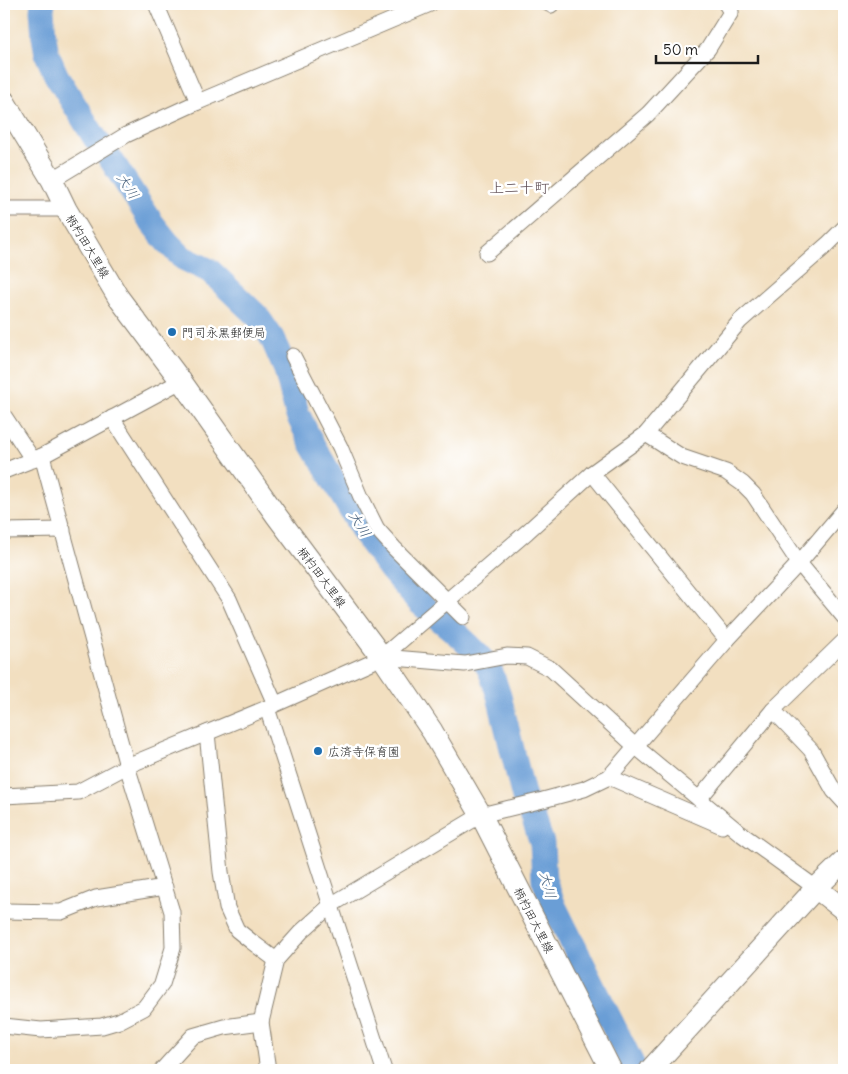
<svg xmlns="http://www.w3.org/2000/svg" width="848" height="1074" font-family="Delius,'Klee One',sans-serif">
<rect width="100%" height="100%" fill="#fff"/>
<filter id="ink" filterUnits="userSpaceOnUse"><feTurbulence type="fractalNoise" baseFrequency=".02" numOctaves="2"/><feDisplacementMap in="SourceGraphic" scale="10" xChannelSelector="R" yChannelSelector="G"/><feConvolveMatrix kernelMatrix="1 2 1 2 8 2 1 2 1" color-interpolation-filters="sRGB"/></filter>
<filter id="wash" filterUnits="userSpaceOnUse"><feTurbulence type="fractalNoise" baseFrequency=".0096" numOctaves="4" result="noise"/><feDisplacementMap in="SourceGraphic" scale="20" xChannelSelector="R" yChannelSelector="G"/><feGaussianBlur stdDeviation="1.12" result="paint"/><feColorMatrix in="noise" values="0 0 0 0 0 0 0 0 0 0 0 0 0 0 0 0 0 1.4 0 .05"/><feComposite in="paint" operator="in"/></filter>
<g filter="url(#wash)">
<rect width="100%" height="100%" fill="#f2dfc0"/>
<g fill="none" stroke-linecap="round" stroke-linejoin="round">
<polyline stroke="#6a9ed6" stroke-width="25" points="43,4 42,10 44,37 47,54 56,75 95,138 110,158 152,223 167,242 183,258 210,271 257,316 272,338 286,370 297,413 311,442 367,538 391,570 420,603 456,633 478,654 487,664 492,675 499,696 524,798 534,820 542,843 544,880 554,906 635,1070"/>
</g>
</g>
<g filter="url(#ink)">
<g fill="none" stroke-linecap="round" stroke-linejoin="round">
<defs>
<g id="street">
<polyline points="156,4 198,102"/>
<polyline points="549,4 551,5 552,4"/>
<polyline points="52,180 126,135 198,102 430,4"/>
<polyline points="4,209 66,209"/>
<polyline points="487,253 648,114 708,49 731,12 726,4"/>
<polyline points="293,356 340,447 361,497 377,529 394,548 463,617"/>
<polyline points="4,416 33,460"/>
<polyline points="112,418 229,599 275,704"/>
<polyline points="646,434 682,457 726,472 743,484 753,494 799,563 844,617"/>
<polyline points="4,471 42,456"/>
<polyline points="592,473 727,640"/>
<polyline points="4,531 63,530"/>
<polyline points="382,657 465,664 507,656 527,657 551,669 635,746 740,833 816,888"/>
<polyline points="267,708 384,1070"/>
<polyline points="773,710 844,641"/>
<polyline points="207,733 221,872 227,908 237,930 252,942 276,960"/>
<polyline points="609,777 722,826"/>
<polyline points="4,796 78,792 127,766 267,708 382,657 527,532 592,473 646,434 740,321 828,244 844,228"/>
<polyline points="699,799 773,710 811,750 834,791 844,802"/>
<polyline points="4,911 61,912 96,898 165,887"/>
<polyline points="4,1026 41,1030 102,1026 119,1021 144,1008 162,984 173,948 172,912 127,766 42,456 181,381"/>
<polyline points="162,1070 193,1036 224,1027 261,1022"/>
<polyline points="268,1070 261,1022 276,960 301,932 331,905 481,815 543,800 584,789 609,777 727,640 799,563 844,510"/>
</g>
<g id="secondary">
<polyline points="4,101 52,180 66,209 118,297 181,381 276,515 382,657 432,731 481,815 611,1070"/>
<polyline points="816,888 844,910"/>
<polyline points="650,1070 816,888 844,861"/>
</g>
</defs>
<use href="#street" stroke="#877e6e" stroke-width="17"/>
<use href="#secondary" stroke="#877e6e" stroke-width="23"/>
<use href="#street" stroke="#fff" stroke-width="15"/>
<use href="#secondary" stroke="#fff" stroke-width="21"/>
</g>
</g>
<g fill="#1f6fb2" stroke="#fff" stroke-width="2">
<circle cx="172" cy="332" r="5"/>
<circle cx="318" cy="751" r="5"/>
</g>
<g text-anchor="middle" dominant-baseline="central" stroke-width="5" stroke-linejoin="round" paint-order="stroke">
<g font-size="12" fill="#1c1c1c" stroke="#fff">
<text transform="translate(88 246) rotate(59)">柄杓田大里線</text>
<text transform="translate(322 577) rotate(53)">柄杓田大里線</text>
<text transform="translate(534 920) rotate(63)">柄杓田大里線</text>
</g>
<g font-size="12" fill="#1c1c1c" stroke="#fff" text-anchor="start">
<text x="182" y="332">門司永黒郵便局</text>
<text x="328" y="751">広済寺保育園</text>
</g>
<g font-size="14" font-style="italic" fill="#435d79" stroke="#fff">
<text transform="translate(128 186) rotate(57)">大川</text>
<text transform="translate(360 524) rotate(58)">大川</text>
<text transform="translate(548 885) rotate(76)">大川</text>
</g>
<g font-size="15" fill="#5d4c53" stroke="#fff">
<text x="519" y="187">上二十町</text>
</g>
</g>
<rect width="848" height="1074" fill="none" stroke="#fff" stroke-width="20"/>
<path d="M656 55v8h102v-8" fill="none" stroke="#1c1c1c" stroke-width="2.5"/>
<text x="663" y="55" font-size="15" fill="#1c1c1c" stroke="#ffffff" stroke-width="4" paint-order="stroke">50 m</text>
</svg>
